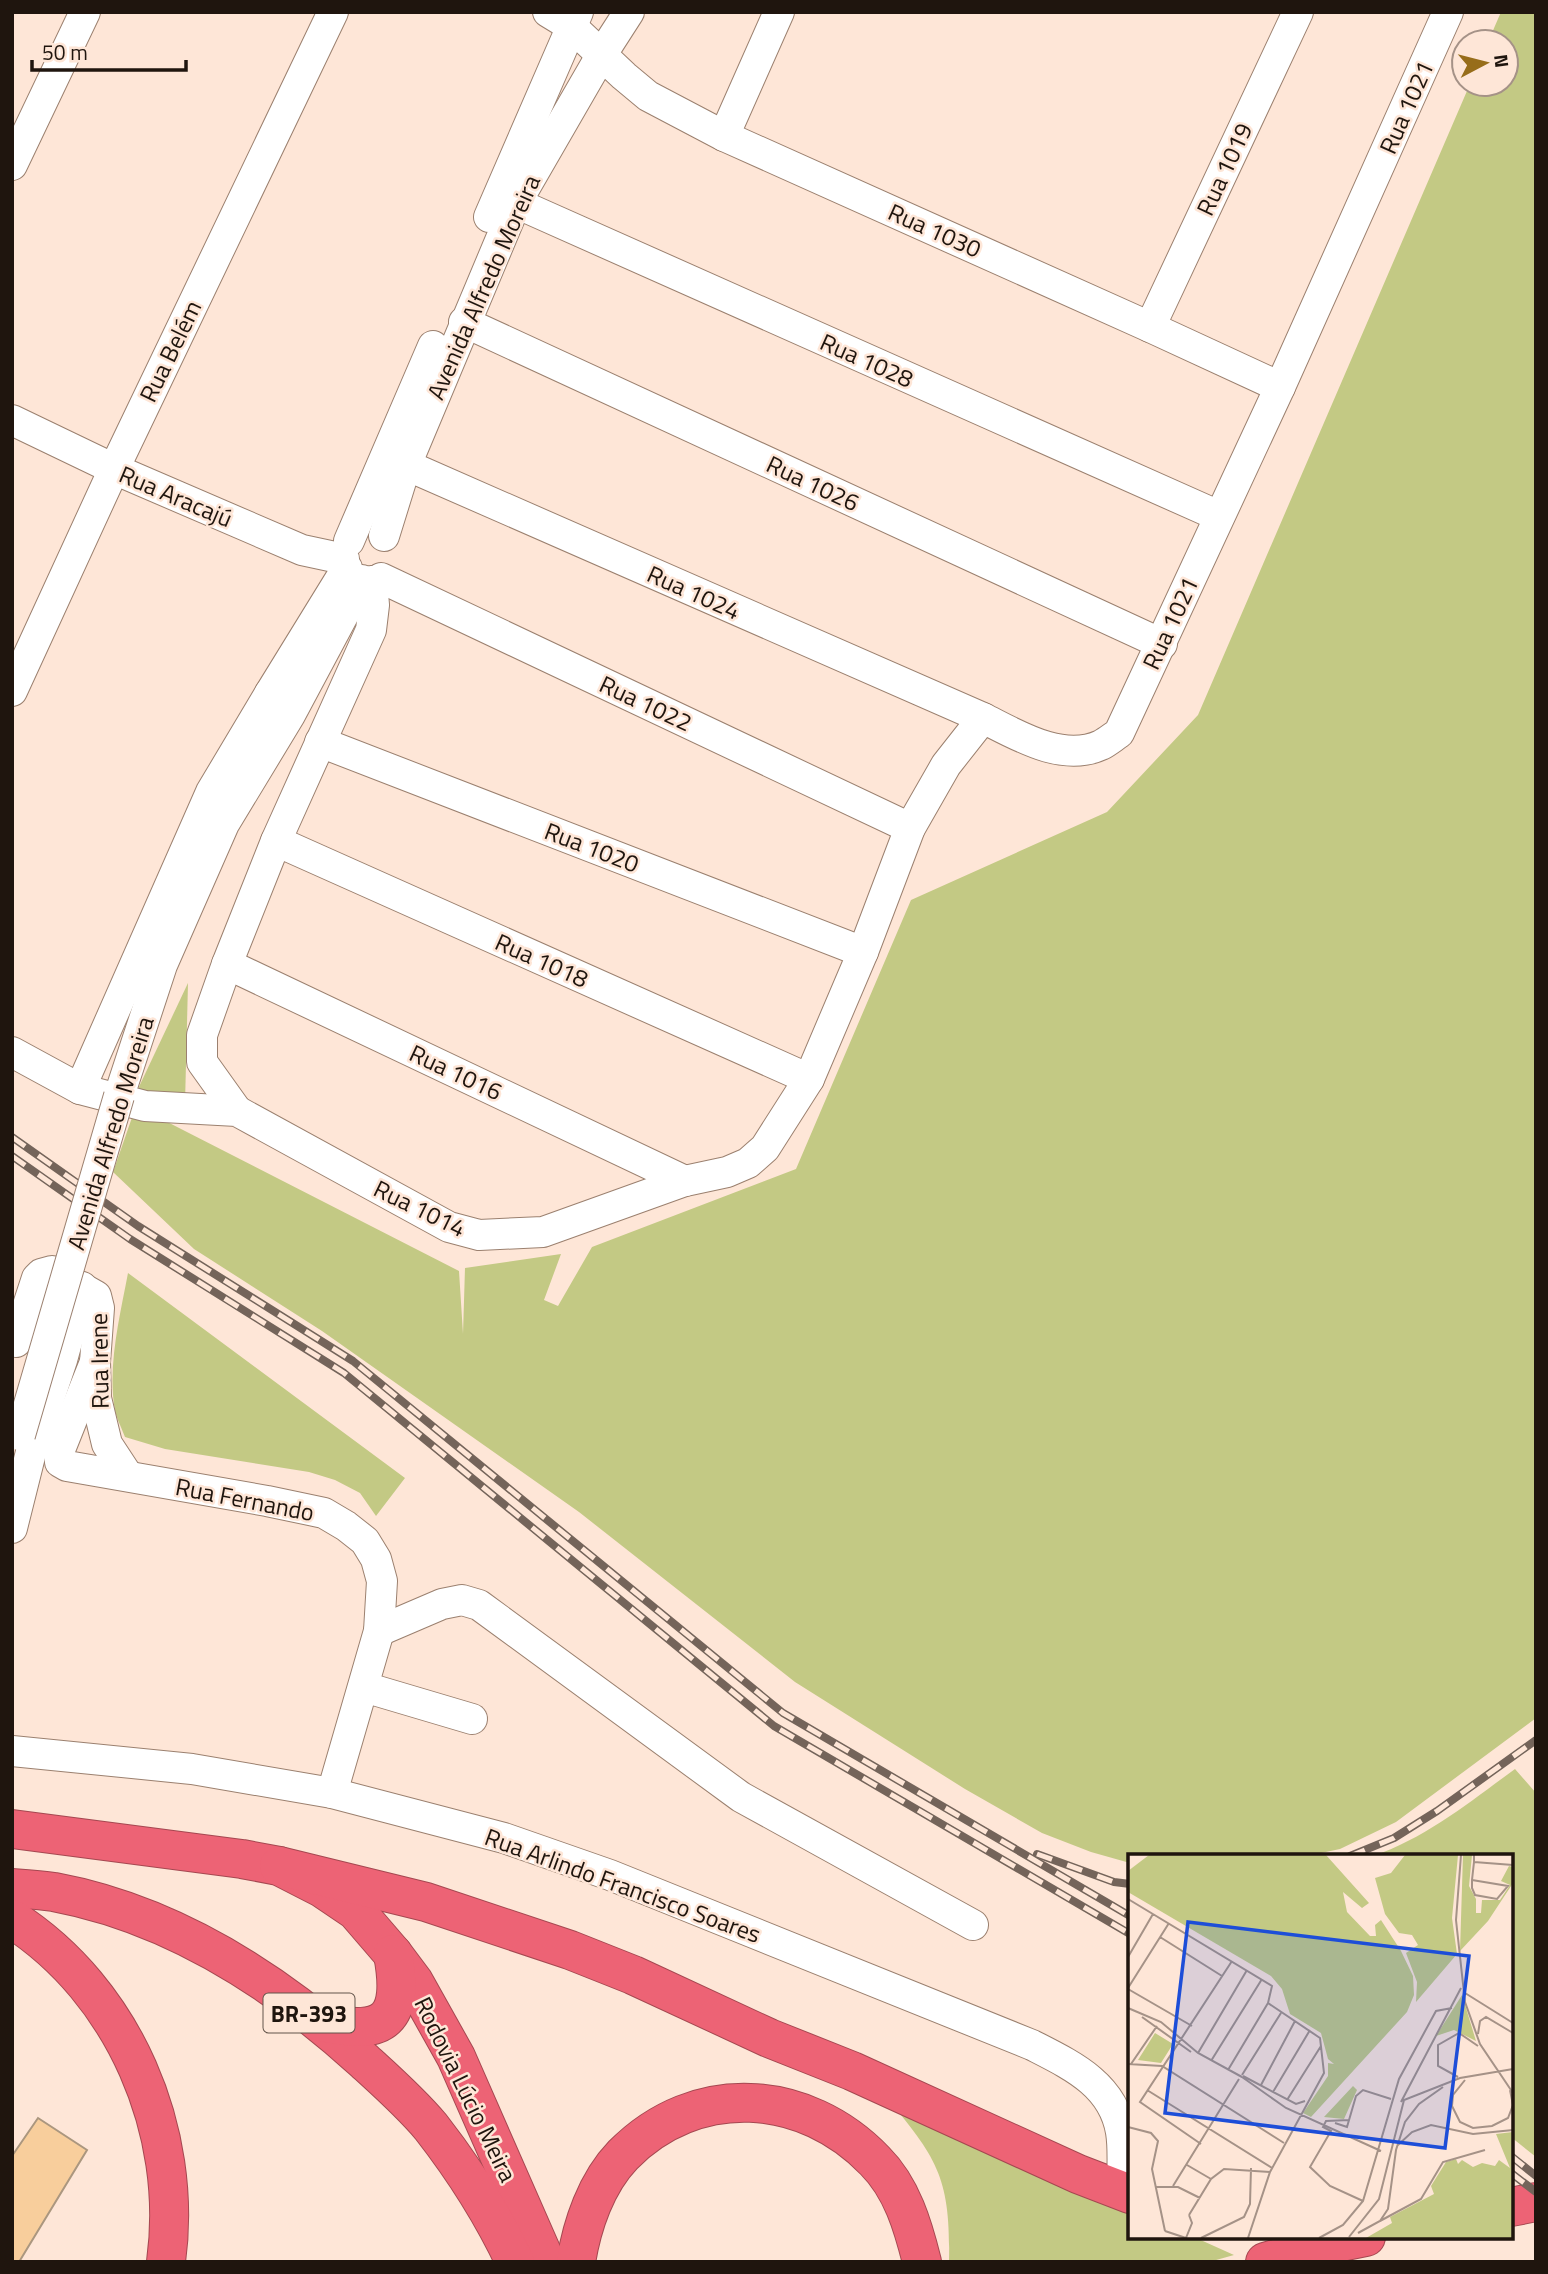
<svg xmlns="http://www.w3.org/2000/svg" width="1548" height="2274" font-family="'Titillium Web',sans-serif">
<rect width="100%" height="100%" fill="#fee6d7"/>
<g fill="#c3c984">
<polygon points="1501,12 1536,12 1536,1718 1396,1822 1340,1849 1307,1856 1130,1856 1130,1863 1091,1852 1042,1833 965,1789 795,1682 579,1512 322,1331 194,1249 113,1172 136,1106 459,1271 463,1334 465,1268 561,1254 544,1300 558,1306 592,1247 796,1169 911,900 1107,812 1198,715 1470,84 1506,84 1506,42 1488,42"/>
<polygon points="188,983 185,1104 137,1091"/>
<path d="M 128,1273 L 405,1478 L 376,1516 L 360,1493 L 335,1480 L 309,1472 L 165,1449 L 125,1437 C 122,1429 117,1419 115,1411 C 107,1366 120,1316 128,1273 Z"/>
<path d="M 1515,1769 L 1536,1793 L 1536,2157 L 1511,2137 L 1511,1856 L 1373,1856 C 1426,1838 1471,1801 1515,1769 Z"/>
<path d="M 882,2092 L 1130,2208 L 1130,2237 L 1194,2237 L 1234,2255 L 1209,2262 L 949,2262 C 951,2175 936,2157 882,2092 Z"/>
</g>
<polygon fill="#f8ce9c" stroke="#ab977f" stroke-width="2" points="38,2118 87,2150 19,2262 12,2262 12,2156"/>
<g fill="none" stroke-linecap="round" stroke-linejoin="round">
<defs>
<g id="minor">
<polyline points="548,12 571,26 624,76 648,96 724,136 1150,327 1280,387"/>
<polyline points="724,136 779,12"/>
<polyline points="12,165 85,12"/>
<polyline points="516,203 1219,516"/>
<polyline points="489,217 578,12"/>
<polyline points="464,322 1162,644"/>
<polyline points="1150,327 1298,12"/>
<polyline points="12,420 114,469 302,550 344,559"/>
<polyline points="406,465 983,718"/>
<polyline points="384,536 406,465 516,203 602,54 629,12"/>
<polyline points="349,541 433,346"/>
<polyline points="381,578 910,828"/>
<polyline points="12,691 114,469 333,12"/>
<polyline points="265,710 270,693 347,568"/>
<polyline points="320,742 863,952"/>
<polyline points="276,841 809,1079"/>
<polyline points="227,964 685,1181"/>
<path d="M 12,1052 L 80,1089 L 145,1106 L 237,1111 L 449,1227 L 479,1235 L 543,1232 L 685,1181 L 727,1172 L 748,1163 L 765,1148 L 809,1079 L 863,952 L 910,828 L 946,765 L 983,718 C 1017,735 1062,763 1101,745 C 1107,742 1113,737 1119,733 L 1280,387 L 1448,12"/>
<polyline points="80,1089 211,792 270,693"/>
<polyline points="119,1096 162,965 224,824 290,715 362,580"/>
<polyline points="237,1111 202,1062 202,1035 227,964 276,841 371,630 374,605 372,581"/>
<polyline points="12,1340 16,1342 37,1278 41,1274 52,1271 96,1296 99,1308 95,1362 96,1398 107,1444 128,1476"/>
<polyline points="95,1362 59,1452 60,1462 67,1466 267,1501 324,1513 346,1526 365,1541 376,1559 382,1581 379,1631 332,1793"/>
<polyline points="12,1528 31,1452 62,1360 82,1287"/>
<polyline points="379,1631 442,1604 462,1600 479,1605 741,1797 973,1925"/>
<polyline points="364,1687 472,1719"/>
<path d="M 12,1751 L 192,1769 L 332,1793 L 504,1838 L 610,1875 L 1032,2045 C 1071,2065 1113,2084 1121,2132 C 1124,2150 1122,2172 1122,2191"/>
</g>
<g id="highway">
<polyline points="12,1829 242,1859 279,1866 322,1888 356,1911 393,1954 414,1982 456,2057 546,2262"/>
<polyline points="279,1866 426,1902 570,1950 633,1975 769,2038 852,2071 1078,2174 1130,2194"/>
<path d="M 12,1888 C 26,1889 41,1890 54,1892 C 172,1914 276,1981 363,2060 C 386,2081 411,2103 431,2127 C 463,2168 493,2215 515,2262"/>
<path d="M 12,1919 C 124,1991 184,2131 166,2262"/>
<path d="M 322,2022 C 386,2037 405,2019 393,1954"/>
<polyline points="1511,2207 1536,2202"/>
<path d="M 576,2262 C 582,2225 596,2183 623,2155 C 696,2081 805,2088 875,2161 C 902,2188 913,2226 922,2262"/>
<polyline points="1265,2262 1312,2248 1366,2237"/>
</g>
</defs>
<use href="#minor" stroke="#9b806f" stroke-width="32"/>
<use href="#highway" stroke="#a54851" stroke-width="40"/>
<use href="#minor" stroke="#fff" stroke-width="30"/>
<use href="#highway" stroke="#ed6375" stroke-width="38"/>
<defs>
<g id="rail">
<polyline points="12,1137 138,1226 353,1361 783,1713 1130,1916"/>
<polyline points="12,1156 130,1239 344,1373 774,1726 1130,1934"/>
<polyline points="1037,1854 1114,1882 1130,1884"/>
<polyline points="1350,1856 1394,1838 1437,1811 1536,1740"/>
<polyline points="1511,2156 1536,2176"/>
<polyline points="1511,2173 1536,2192"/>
</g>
</defs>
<use href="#rail" stroke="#74645a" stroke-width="8"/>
<use href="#rail" stroke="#fee6d7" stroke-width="5" stroke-dasharray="16" stroke-linecap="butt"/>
<defs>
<polyline id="minor-bridge" points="20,1435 119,1096"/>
</defs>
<use href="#minor-bridge" stroke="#9b806f" stroke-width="32" stroke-linecap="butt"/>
<use href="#minor-bridge" stroke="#fff" stroke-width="30"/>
</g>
<g text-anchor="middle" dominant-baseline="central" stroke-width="5" stroke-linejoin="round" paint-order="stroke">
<rect fill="#fee6d7" stroke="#62544a" stroke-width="2" x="263.5" y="1993.5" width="91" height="39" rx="5"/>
<g font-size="23" font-weight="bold" fill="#1f150e">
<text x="309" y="2013">BR-393</text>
</g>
<g font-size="24" fill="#1f150e" stroke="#fee6d7">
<text transform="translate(1406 107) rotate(-66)">Rua 1021</text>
<text transform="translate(1224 169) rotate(-65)">Rua 1019</text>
<text transform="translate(935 230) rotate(24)">Rua 1030</text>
<text transform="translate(483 287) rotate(-66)">Avenida Alfredo Moreira</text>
<text transform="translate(170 351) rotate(-64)">Rua Belém</text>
<text transform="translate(867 360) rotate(24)">Rua 1028</text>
<text transform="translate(813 483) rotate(25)">Rua 1026</text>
<text transform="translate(176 496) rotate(23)">Rua Aracajú</text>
<text transform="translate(694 592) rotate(24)">Rua 1024</text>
<text transform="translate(1170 623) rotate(-65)">Rua 1021</text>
<text transform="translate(646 703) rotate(25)">Rua 1022</text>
<text transform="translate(592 847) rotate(21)">Rua 1020</text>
<text transform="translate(542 960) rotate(24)">Rua 1018</text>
<text transform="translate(456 1072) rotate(25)">Rua 1016</text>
<text transform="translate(110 1133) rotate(-73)">Avenida Alfredo Moreira</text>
<text transform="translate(420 1208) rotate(26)">Rua 1014</text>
<text transform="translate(99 1361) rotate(-91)">Rua Irene</text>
<text transform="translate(245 1499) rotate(11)">Rua Fernando</text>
<text transform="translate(623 1885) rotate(20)">Rua Arlindo Francisco Soares</text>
<text transform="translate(466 2089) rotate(64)">Rodovia Lúcio Meira</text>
</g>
</g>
<g transform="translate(1128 1854)">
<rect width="385" height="385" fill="#fee6d7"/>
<path d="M 21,1 L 198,1 L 241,49 L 234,54 L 215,38 L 219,58 L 242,82 L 248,82 L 247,71 L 253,66 L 273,97 L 285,122 L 286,141 L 279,158 L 183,263 L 175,259 L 200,222 L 200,209 L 206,210 L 200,205 L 193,179 L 162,160 L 154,135 L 143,122 L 0,38 L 0,17 ZM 277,1 L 330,1 L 324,64 L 329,100 L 288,148 L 289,128 L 278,99 L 290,91 L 284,81 L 271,79 L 257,60 L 247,24 L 263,19 ZM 335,1 L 344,1 L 341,32 L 348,45 L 348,59 L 353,59 L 354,46 L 372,46 L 382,31 L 373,27 L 381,12 L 385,13 L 385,29 L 360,67 L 332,97 ZM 334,141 L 348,187 L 326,176 L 308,182 ZM 27,179 L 45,190 L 33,209 L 10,206 ZM 225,232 L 229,236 L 216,265 L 196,263 ZM 385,278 L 385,384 L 238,384 L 264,369 L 262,363 L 306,340 L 303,332 L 318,308 L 328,305 L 330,310 L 334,306 L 345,313 L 354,309 L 367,312 L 371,306 L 382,314 L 368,280 Z" fill="#c3c984"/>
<path fill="none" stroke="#a59287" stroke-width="2" d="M 333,1 L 328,66 L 337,148 L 352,190 L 385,239M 346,8 L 385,11M 344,26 L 380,32 L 369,45 L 347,41 L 344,34 L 344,26 L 346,8 L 346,1M 0,45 L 144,132 L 140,149 L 192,184 L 196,219 L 142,318 L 120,384M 32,83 L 94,122M 0,103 L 25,60M 0,134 L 41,69M 0,135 L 64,172M 337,139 L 385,169M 0,154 L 33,168 L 70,199 L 114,223M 14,163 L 63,198M 350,180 L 352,167 L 358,163 L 385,179M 70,199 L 119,116M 83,207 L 134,125M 0,210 L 34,212 L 156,289M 3,210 L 29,172M 100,216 L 140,149M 114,221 L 153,159M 115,222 L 168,250 L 177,247M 114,223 L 158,254 L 253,297M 330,223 L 310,212 L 310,191 L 331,179 L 350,192M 337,226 L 325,241 L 324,252 L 332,268 L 345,274 L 364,272 L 380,264 L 385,251 L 382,236M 133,231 L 167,167M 19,236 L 144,314M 145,238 L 182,176M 159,246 L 193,192M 273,248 L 333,134M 221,266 L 198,267 L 195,273 L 203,277 L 182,313 L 202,332 L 235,347M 207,269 L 219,273 L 228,242 L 235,236 L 263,245M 0,273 L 23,279 L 30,287 L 24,315 L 37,377M 73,290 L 12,248 L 104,107M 270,291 L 284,278 L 303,271 L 345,280 L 385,276M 59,311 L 83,325M 45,332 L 111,225M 28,333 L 50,333 L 72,344M 61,361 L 83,325 L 96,315 L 142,318M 252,367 L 293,345 L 315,308 L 357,296M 37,377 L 58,384M 230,379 L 252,367 L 260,355 L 268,296 L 277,268 L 291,250 L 315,233M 221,383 L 251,345 L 276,246 L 332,224 L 385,215M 58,384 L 64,369 L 61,361M 73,384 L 116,363 L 122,350 L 123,314M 191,384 L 215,371 L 235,347 L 271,225 L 308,157 L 324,154"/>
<path fill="#1d4ed8" fill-opacity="0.15" stroke="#1d4ed8" stroke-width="3.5" d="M 60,68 L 341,102 L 317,294 L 37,259 Z"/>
<rect width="385" height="385" fill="none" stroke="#1f150e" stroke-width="3.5"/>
</g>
<rect width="1548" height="2274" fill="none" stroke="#1f150e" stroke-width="28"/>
<g transform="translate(1485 63) rotate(83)"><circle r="33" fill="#fee6d7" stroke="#a59287" stroke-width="2"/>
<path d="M0-5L12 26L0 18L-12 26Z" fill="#976d1a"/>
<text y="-10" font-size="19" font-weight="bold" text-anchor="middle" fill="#1f150e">N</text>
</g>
<path d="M32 60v10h154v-10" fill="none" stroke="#1f150e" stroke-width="3.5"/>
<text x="42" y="60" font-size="21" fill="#1f150e" stroke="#fee6d7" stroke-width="5" paint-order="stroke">50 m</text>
</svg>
